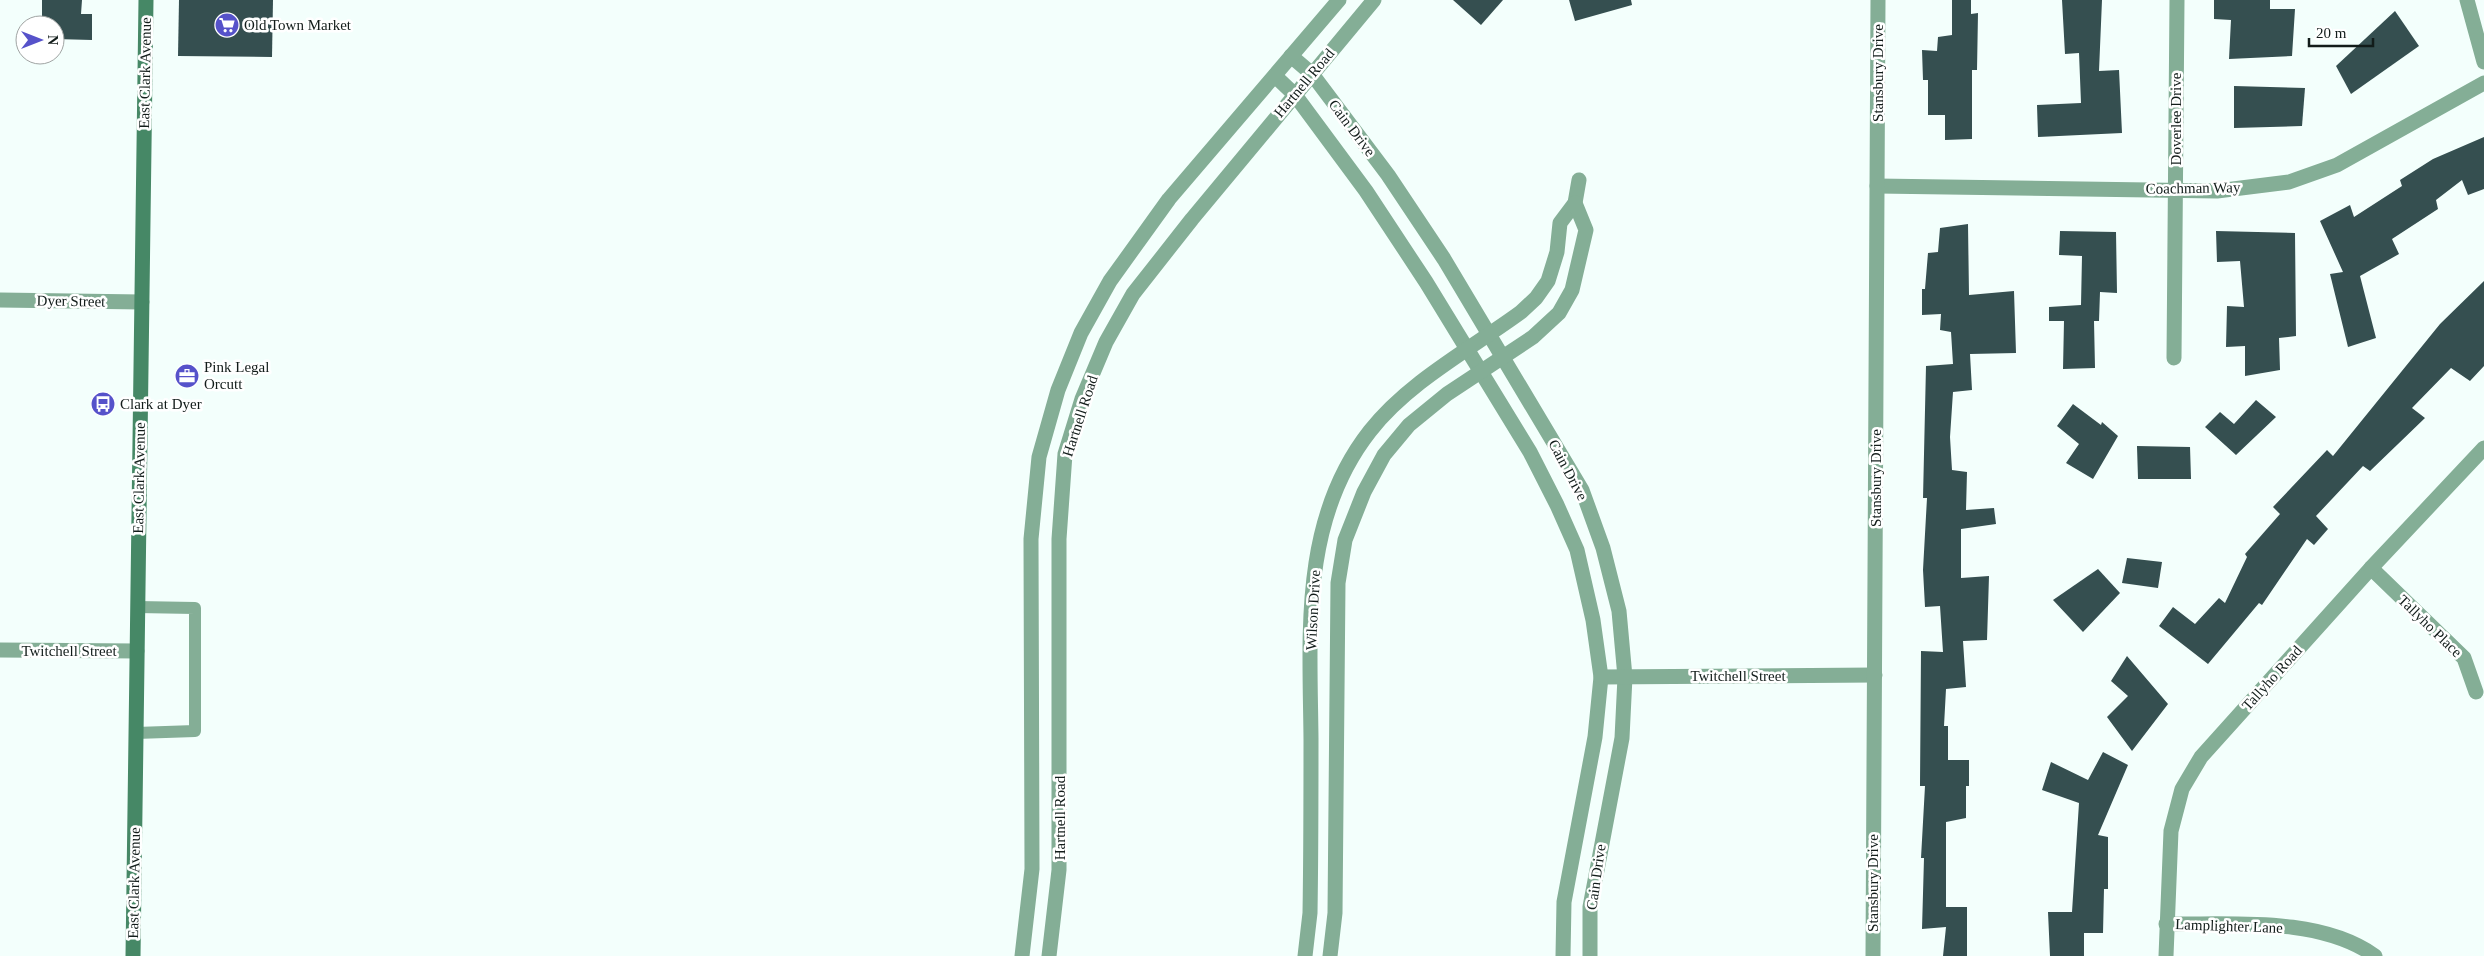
<svg xmlns="http://www.w3.org/2000/svg" width="2484" height="956" font-family="'Times New Roman',serif">
<rect width="100%" height="100%" fill="#f3fffc"/>
<g fill="#354f50">
<polygon points="42,0 82,0 81,14 92,14 92,40 55,39 55,25 42,25"/>
<polygon points="179,0 273,0 272,57 178,56"/>
<polygon points="1453,0 1503,0 1481,25"/>
<polygon points="1569,0 1631,0 1632,5 1575,21"/>
<polygon points="1952,0 1971,0 1971,14 1978,13 1977,70 1972,70 1972,139 1945,140 1945,115 1928,115 1928,80 1923,80 1922,50 1937,51 1938,37 1952,35"/>
<polygon points="2062,0 2102,0 2099,71 2119,70 2122,133 2038,137 2037,105 2081,103 2079,53 2065,54"/>
<polygon points="2214,0 2270,0 2270,9 2295,9 2292,56 2229,59 2231,20 2214,19"/>
<polygon points="2395,11 2419,46 2351,94 2336,66"/>
<polygon points="2234,86 2305,88 2302,126 2234,128"/>
<polygon points="2484,137 2484,189 2468,195 2462,180 2436,200 2438,209 2392,239 2399,254 2360,276 2376,338 2348,347 2330,274 2343,272 2320,221 2350,205 2354,217 2402,186 2400,180 2433,159"/>
<polygon points="1968,224 1969,295 2014,291 2016,353 1970,354 1972,390 1953,392 1950,437 1952,470 1967,472 1966,510 1994,508 1996,524 1961,529 1961,578 1989,576 1987,640 1963,641 1966,687 1946,689 1944,726 1948,726 1948,760 1969,760 1969,786 1966,786 1966,818 1946,822 1946,907 1967,907 1967,956 1943,956 1946,927 1922,929 1924,858 1921,858 1925,786 1920,786 1921,651 1943,652 1940,606 1925,607 1923,570 1927,498 1923,498 1926,366 1953,364 1951,332 1940,330 1941,314 1922,315 1922,289 1925,289 1928,253 1938,252 1940,228"/>
<polygon points="2060,231 2116,232 2117,293 2100,292 2099,321 2094,321 2095,368 2063,369 2064,321 2049,321 2049,307 2081,305 2082,256 2059,255"/>
<polygon points="2216,231 2295,233 2296,336 2279,338 2280,370 2245,376 2245,346 2226,347 2227,306 2244,307 2240,261 2217,262"/>
<polygon points="2484,281 2484,366 2470,381 2451,368 2412,408 2425,418 2370,471 2363,466 2316,516 2328,529 2314,545 2307,539 2262,605 2259,603 2208,664 2159,626 2173,607 2195,624 2219,598 2225,603 2247,557 2245,554 2280,514 2273,507 2327,450 2333,456 2440,324"/>
<polygon points="2256,400 2276,417 2236,455 2205,427 2220,412 2234,424"/>
<polygon points="2073,404 2101,425 2102,422 2118,436 2093,479 2066,463 2079,444 2057,426"/>
<polygon points="2137,446 2190,447 2191,479 2138,479"/>
<polygon points="2127,558 2162,562 2158,588 2122,583"/>
<polygon points="2098,569 2120,593 2083,632 2053,600"/>
<polygon points="2127,656 2168,704 2132,751 2107,717 2128,696 2111,681"/>
<polygon points="2103,752 2128,765 2098,835 2108,837 2108,889 2104,889 2103,933 2084,933 2084,956 2050,956 2048,912 2072,912 2079,803 2042,790 2051,762 2088,780"/>
</g>
<g fill="none" stroke-linecap="round" stroke-linejoin="round">
<polyline stroke="#84ae96" stroke-width="12" points="136,733 195,731 195,608 137,607"/>
<g stroke="#84ae96" stroke-width="15">
<polyline points="2467,0 2484,62"/>
<polyline points="1291,56 1312,74 1388,175 1444,259 1582,490 1603,548 1619,611 1625,677 1622,738 1590,907 1590,956"/>
<polyline points="1275,76 1295,95 1366,191 1426,282 1530,452 1557,505 1577,550 1593,620 1601,677 1595,737 1564,902 1563,956"/>
<polyline points="1877,186 2217,191 2289,182 2337,165 2484,83"/>
<polyline points="0,300 142,302"/>
<polyline points="2174,358 2177,0"/>
<polyline points="2371,568 2464,658 2476,692"/>
<polyline points="0,650 137,651"/>
<polyline points="1601,677 1875,675"/>
<path d="M 2166,924 C 2232,925 2319,916 2375,956"/>
<polyline points="1022,956 1032,869 1031,539 1039,457 1058,390 1081,333 1110,281 1169,199 1339,0"/>
<polyline points="1049,956 1059,870 1059,539 1065,454 1082,399 1106,342 1133,294 1192,219 1374,0"/>
<path d="M 1305,956 L 1310,913 C 1311,855 1311,797 1311,739 C 1310,633 1300,520 1370,431 C 1408,382 1472,348 1521,312 L 1536,298 L 1548,281 L 1557,252 L 1560,223 L 1575,203 L 1579,180"/>
<polyline points="1330,956 1335,913 1338,583 1345,540 1364,492 1384,455 1409,425 1447,394 1533,337 1559,313 1572,290 1586,230 1575,203"/>
<polyline points="1873,956 1878,0"/>
<polyline points="2166,956 2171,831 2182,789 2201,757 2371,568 2484,448"/>
</g>
<polyline stroke="#468866" stroke-width="15" points="133,956 146,0"/>
</g>
<defs>
<symbol id="supermarket-disc" viewBox="-11 -11 22 22"><circle r="9.5" fill="#5652ca" stroke="#fff"/><path d="M-6-5.5h2.5l.6 2H6L4.5 2H-2.5L-4.4-4H-6ZM-1.5 3.2a1.3 1.3 0 1 0 .1 0ZM3 3.2a1.3 1.3 0 1 0 .1 0Z" fill="#fff"/></symbol>
<symbol id="office-disc" viewBox="-11 -11 22 22"><circle r="9.5" fill="#5652ca" stroke="#fff"/><path d="M-6-3h4V-5.5h4V-3h4V5H-6ZM-1-4.5V-3h2v-1.5ZM-6 0V1H6V0Z" fill="#fff"/></symbol>
<symbol id="bus-disc" viewBox="-11 -11 22 22"><circle r="9.5" fill="#5652ca" stroke="#fff"/><path d="M-5-6H5V4H4V6H2V4H-2V6H-4V4H-5ZM-3.5-4V0h7V-4ZM-3.5 1.2v1.5H-2V1.2ZM2 1.2v1.5H3.5V1.2Z" fill="#fff"/></symbol>
</defs>
<g fill-rule="evenodd">
<use href="#supermarket-disc" x="213" y="11" width="28" height="28"/>
<use href="#office-disc" x="173" y="362" width="28" height="28"/>
<use href="#bus-disc" x="89" y="390" width="28" height="28"/>
</g>
<g text-anchor="middle" dominant-baseline="central" stroke-width="5" stroke-linejoin="round" paint-order="stroke">
<g font-size="15" fill="#121c1a" stroke="#fff" text-anchor="start">
<text x="244" y="25">Old Town Market</text>
<text x="204" y="367">Pink Legal<tspan x="204" dy="17">Orcutt</tspan></text>
<text x="120" y="404">Clark at Dyer</text>
</g>
<g font-size="15" fill="#121c1a" stroke="#fff">
<text transform="translate(145 73) rotate(-89)">East Clark Avenue</text>
<text transform="translate(1878 73) rotate(-90)">Stansbury Drive</text>
<text transform="translate(1304 83) rotate(-50)">Hartnell Road</text>
<text transform="translate(2176 119) rotate(-90)">Doverlee Drive</text>
<text transform="translate(1352 128) rotate(53)">Cain Drive</text>
<text transform="translate(2193 188) rotate(-1)">Coachman Way</text>
<text transform="translate(71 301) rotate(1)">Dyer Street</text>
<text transform="translate(1080 416) rotate(-72)">Hartnell Road</text>
<text transform="translate(1568 470) rotate(62)">Cain Drive</text>
<text transform="translate(139 478) rotate(-89)">East Clark Avenue</text>
<text transform="translate(1876 478) rotate(-90)">Stansbury Drive</text>
<text transform="translate(1313 610) rotate(-87)">Wilson Drive</text>
<text transform="translate(2430 626) rotate(44)">Tallyho Place</text>
<text x="69" y="651">Twitchell Street</text>
<text x="1738" y="676">Twitchell Street</text>
<text transform="translate(2272 678) rotate(-48)">Tallyho Road</text>
<text transform="translate(1060 818) rotate(-90)">Hartnell Road</text>
<text transform="translate(1596 877) rotate(-82)">Cain Drive</text>
<text transform="translate(134 883) rotate(-89)">East Clark Avenue</text>
<text transform="translate(1873 883) rotate(-90)">Stansbury Drive</text>
<text transform="translate(2229 926) rotate(2)">Lamplighter Lane</text>
</g>
</g>
<g transform="translate(40 40) rotate(90)"><circle r="24" fill="#ffffff" stroke="#a0a4a3"/>
<path d="M0-4L9 19L0 12L-9 19Z" fill="#5652ca"/>
<text y="-8" font-size="14" font-weight="bold" text-anchor="middle" fill="#121c1a">N</text>
</g>
<path d="M2309 38v8h64v-8" fill="none" stroke="#121c1a" stroke-width="2.5"/>
<text x="2316" y="38" font-size="15" fill="#121c1a" stroke="#ffffff" stroke-width="4" paint-order="stroke">20 m</text>
</svg>
